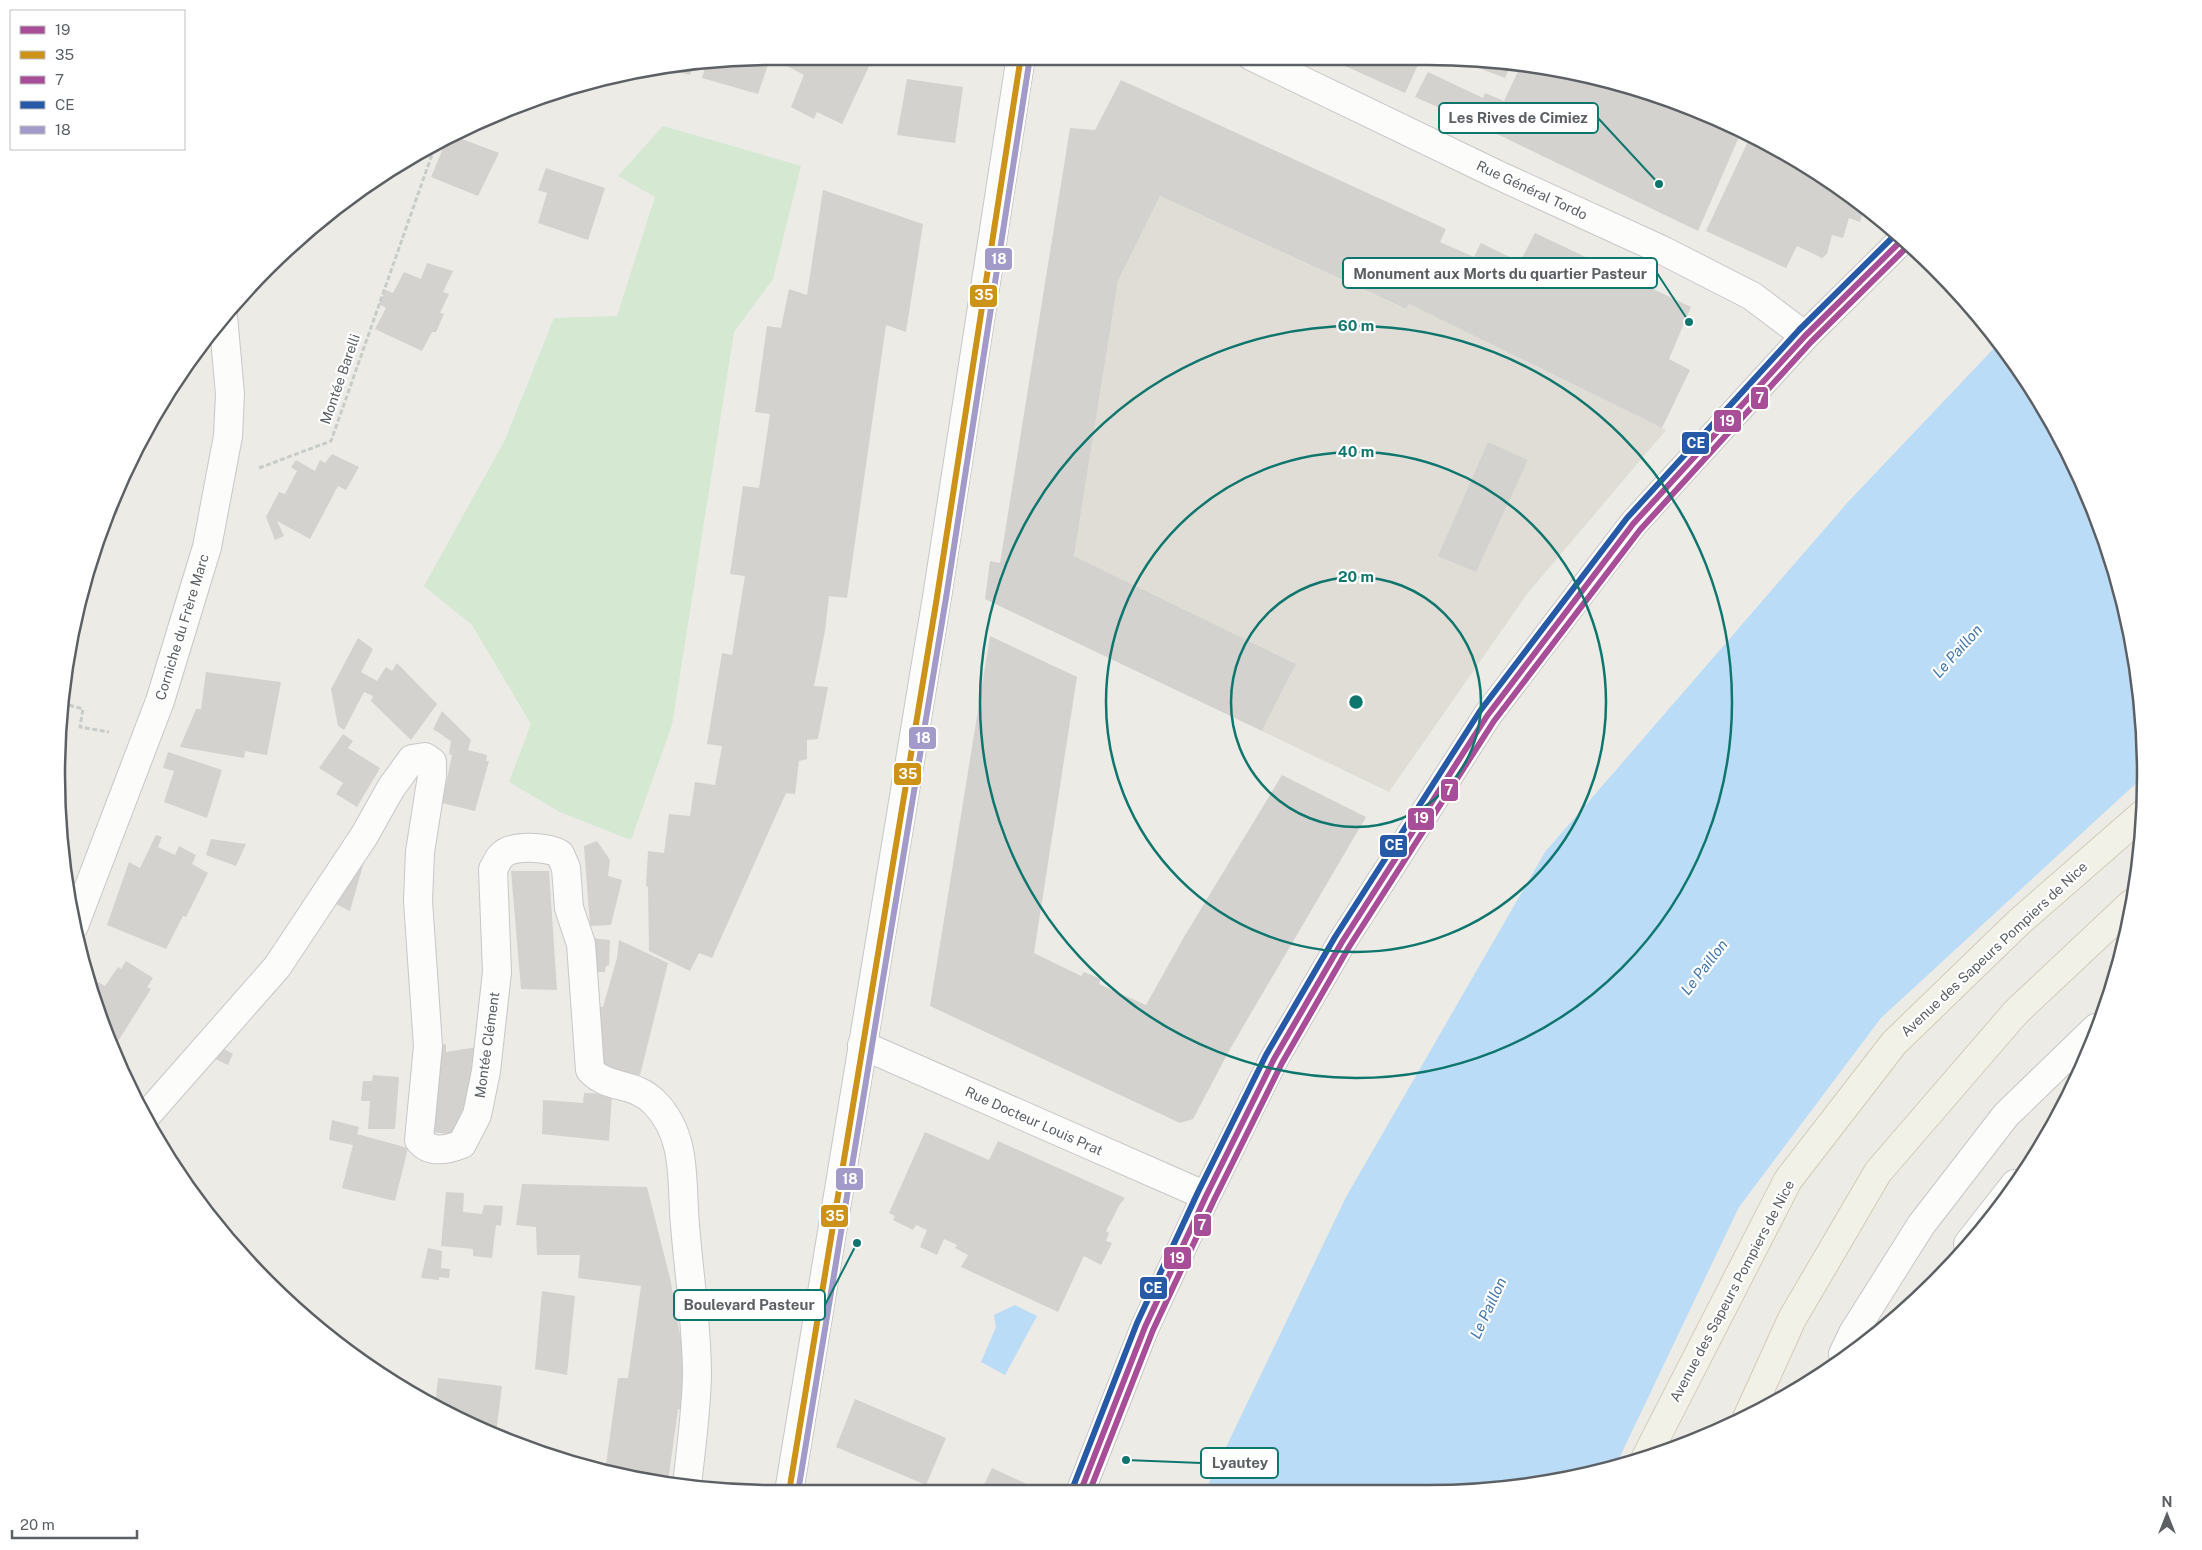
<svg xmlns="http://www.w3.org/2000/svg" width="2202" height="1550" font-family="'Public Sans',sans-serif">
<rect width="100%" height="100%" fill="#ecebe6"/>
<polygon fill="#dfddd6" points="1160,196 1405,309 1409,304 1666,430 1527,594 1389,792 1262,731 1296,664 1074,556 1118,281"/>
<polygon fill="#d4e8d2" points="663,126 801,166 773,279 734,332 672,725 631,840 560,812 509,782 531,724 472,625 424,586 505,440 554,318 617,316 655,197 618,176"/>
<g fill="#bbdcf6">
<polygon points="1998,344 2049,415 2108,544 2140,681 2143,777 1881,1018 1739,1207 1614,1469 1521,1488 1206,1489 1346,1197 1545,852 1848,502"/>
<polygon points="1015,1305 1037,1316 1005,1375 981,1362 996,1327 994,1315"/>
</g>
<g fill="#d3d2cf">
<polygon points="776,56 776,64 769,62 758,94 702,78 706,65"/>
<polygon points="792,56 847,56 871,62 842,124 817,112 814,119 791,107 804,75 787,66"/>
<polygon points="1323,56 1422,56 1405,93"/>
<polygon points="1455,59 1511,65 1505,78"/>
<polygon points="1521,65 1568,70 1653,96 1739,137 1698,231 1489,130 1415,97 1428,72 1483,98 1485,93 1504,101"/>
<polygon points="693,67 690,75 672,71 672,70"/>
<polygon points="907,79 963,87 955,143 897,135"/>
<polygon points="1121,80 1446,229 1440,242 1474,257 1481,243 1520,262 1535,233 1691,307 1669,359 1690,370 1662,428 1409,304 1406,309 1160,196 1118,281 1074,556 1296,664 1262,731 985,599 990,561 1000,563 1070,128 1095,130"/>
<polygon points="550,94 545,105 533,100"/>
<polygon points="1751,135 1786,152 1865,205 1860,222 1849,218 1843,238 1832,235 1827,254 1822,258 1797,246 1786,268 1706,231"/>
<polygon points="454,136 499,153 478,196 431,177 447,139"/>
<polygon points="546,168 605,188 588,240 538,223 547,193 538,190"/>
<polygon points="823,190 923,224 906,332 886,325 847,598 829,596 825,631 814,686 828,687 818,739 807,740 807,759 799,761 795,794 786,793 712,958 699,953 690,971 649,951 648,887 646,886 648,851 664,853 669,814 690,816 695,782 715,785 722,746 707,744 722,653 732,655 745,576 730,574 743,486 759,488 770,414 755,412 767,326 781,328 789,289 807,295"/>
<polygon points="427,263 453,271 443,292 449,294 440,313 444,314 436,332 432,332 422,351 375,329 386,308 379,304 386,290 393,293 404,272 421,279"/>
<polygon points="1488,442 1528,460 1476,572 1438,556"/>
<polygon points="332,454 359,467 346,490 338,486 310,539 277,521 284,536 275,540 266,517 279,492 285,494 297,471 291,467 296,460 315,471 320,460 325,463"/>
<polygon points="132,461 133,461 117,515 108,511 111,500"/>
<polygon points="990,636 1077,677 1034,953 1081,976 1084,972 1101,979 1099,984 1146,1005 1184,937 1282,775 1366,817 1230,1049 1193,1119 1180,1123 930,1006"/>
<polygon points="358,638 373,649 361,672 377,681 386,667 392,671 397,663 437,704 411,740 371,701 373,696 364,692 344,730 338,726 331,689"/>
<polygon points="206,672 281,682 267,755 245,751 244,758 180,747 196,709 201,709"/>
<polygon points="442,711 471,740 468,750 487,755 486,761 489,761 475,811 442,803 452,755 449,754 451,741 433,729"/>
<polygon points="343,734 353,741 348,748 380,768 357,807 336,794 343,783 319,768"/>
<polygon points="168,752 222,770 207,818 164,802 174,771 163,768"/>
<polygon points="156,835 162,837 158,847 175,855 179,846 196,855 192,864 208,873 186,917 183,916 166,949 107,925 129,862 140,868"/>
<polygon points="211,839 246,844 236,866 206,855"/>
<polygon points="597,841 610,860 608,876 622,880 611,925 590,926 584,846"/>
<polygon points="365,858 350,911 330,901"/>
<polygon points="511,871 549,871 557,990 521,989"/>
<polygon points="591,938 610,940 609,965 606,966 605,972 594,972"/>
<polygon points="619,940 668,963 640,1075 607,1069 599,1058 596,1006 603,1007 617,958"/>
<polygon points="126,961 153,978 147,987 151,989 115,1046 92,979 105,986 118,967 121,969"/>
<polygon points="446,1044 446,1052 477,1047 472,1088 452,1134 427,1132 433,1046"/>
<polygon points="221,1047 233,1054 228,1065 215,1059"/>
<polygon points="373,1075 399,1077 395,1129 368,1129 370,1101 361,1101 363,1081 372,1081"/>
<polygon points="584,1093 612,1094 609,1141 542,1134 543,1100 583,1103"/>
<polygon points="332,1120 359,1127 357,1134 408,1148 395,1201 342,1188 353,1145 329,1140"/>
<polygon points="925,1132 989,1160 998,1141 1125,1198 1120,1204 1106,1231 1109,1233 1106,1241 1112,1243 1101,1265 1084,1256 1058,1312 961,1267 968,1255 955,1248 957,1245 944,1239 937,1255 920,1247 927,1230 916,1225 913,1230 893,1220 895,1216 889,1213"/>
<polygon points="522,1184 647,1187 670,1278 684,1357 686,1411 678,1409 668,1482 605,1472 618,1378 628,1378 641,1286 578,1278 580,1255 537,1255 536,1227 516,1225"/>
<polygon points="446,1192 464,1193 463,1212 482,1214 484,1205 503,1206 501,1226 496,1225 492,1258 473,1256 473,1249 441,1246"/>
<polygon points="428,1248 442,1251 441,1268 450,1269 449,1278 439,1277 439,1280 421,1278"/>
<polygon points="542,1291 575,1296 567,1375 535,1369"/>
<polygon points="438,1378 502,1386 496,1434 457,1420 435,1406"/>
<polygon points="855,1399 946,1438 926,1485 836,1447"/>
<polygon points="992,1468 1029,1485 1026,1490 981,1491"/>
</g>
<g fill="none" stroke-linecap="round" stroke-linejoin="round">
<defs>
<g id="minor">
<polyline points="1251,56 1498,175 1664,251 1752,296 1805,336"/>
<polyline points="74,926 160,701 207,547 228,436 230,394 223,316"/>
<polyline points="862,1045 1206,1196"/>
<path d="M 146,1116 L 277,967 L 364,836 L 391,788 L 412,759 L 425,757 L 432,762 L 432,776 L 420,852 L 418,901 L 428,1046 L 419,1140 C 430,1154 447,1150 462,1144 L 477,1115 L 486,1071 L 497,972 L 493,869 C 496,865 498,858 502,855 C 513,844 548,847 560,854 L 566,868 L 569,908 L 581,944 L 590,1070 C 608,1090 634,1081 655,1103 C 688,1137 681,1183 685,1225 C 689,1275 697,1325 697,1376 C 696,1413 691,1449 687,1485"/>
</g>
<polyline id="tertiary" points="789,1492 937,597 1021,56"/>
<g id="secondary">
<polyline points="1968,1244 2015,1184"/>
<polyline points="1843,1354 1853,1333 1921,1225 2006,1115 2096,1028"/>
<polyline points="1081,1490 1145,1327 1206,1196 1274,1059 1342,942 1487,716 1633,524 1805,336 1902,240"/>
</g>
<g id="primary">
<polyline points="1747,1418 1792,1319 1878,1172 2016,1012 2131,904"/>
<polyline points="1646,1457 1788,1180 1894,1043 2019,922 2144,813"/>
</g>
</defs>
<use href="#minor" stroke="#c7c7c7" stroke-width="30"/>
<use href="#tertiary" stroke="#c7c7c7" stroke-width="30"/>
<use href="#secondary" stroke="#c7c7c7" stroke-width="30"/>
<use href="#primary" stroke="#d3cbb5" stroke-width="30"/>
<g stroke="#c8ccc9" stroke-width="3" stroke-dasharray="5 2.5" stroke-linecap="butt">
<polyline points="259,468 331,441 435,146"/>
<polyline points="62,703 83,709 80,727 109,732"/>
</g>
<use href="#minor" stroke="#fcfcfb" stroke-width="28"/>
<use href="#tertiary" stroke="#fcfcfb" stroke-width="28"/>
<use href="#secondary" stroke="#fcfcfb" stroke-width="28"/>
<use href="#primary" stroke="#f2f1e8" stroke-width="28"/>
<defs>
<polyline id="bus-1" points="1081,1490 1145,1327 1206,1196 1274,1059 1342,942 1487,716 1633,524 1805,336 1902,240"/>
<polyline id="bus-2" points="789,1492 937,597 1021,56"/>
<polyline id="bus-3" points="1090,1490 1153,1330 1214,1200 1282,1063 1349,947 1494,721 1640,530 1811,342 1908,246"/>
<polyline id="bus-4" points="1073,1487 1137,1323 1198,1192 1266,1055 1335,937 1480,711 1627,518 1799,330 1896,234"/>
<polyline id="bus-5" points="798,1492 946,598 1030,57"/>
</defs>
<use href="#bus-1" stroke="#fff" stroke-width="10"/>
<use href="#bus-2" stroke="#fff" stroke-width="10"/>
<use href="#bus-3" stroke="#fff" stroke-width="10"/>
<use href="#bus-4" stroke="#fff" stroke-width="10"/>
<use href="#bus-5" stroke="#fff" stroke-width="10"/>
<use href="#bus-1" stroke="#a84d97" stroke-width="6"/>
<use href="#bus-2" stroke="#cd9218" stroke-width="6"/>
<use href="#bus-3" stroke="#a84d97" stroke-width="6"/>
<use href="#bus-4" stroke="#265aa6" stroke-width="6"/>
<use href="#bus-5" stroke="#a29ac8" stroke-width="6"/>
</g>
<g fill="none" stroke="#0f766e" stroke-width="2.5">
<circle cx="1356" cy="702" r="125"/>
<circle cx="1356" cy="702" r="250"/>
<circle cx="1356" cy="702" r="376"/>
</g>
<g text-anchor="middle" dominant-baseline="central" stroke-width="4.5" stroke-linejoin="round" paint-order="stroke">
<g font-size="14" fill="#5c6064" stroke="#fff">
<text transform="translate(1532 190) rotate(25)">Rue Général Tordo</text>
<text transform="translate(340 379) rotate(-71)">Montée Barelli</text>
<text transform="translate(182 627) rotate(-73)">Corniche du Frère Marc</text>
<text transform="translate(1994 949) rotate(-43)">Avenue des Sapeurs Pompiers de Nice</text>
<text transform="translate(487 1045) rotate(-82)">Montée Clément</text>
<text transform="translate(1034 1121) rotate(24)">Rue Docteur Louis Prat</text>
<text transform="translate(1732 1291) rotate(-62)">Avenue des Sapeurs Pompiers de Nice</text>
</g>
<g font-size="15" font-style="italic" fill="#4277ae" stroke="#fff">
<text transform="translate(1957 651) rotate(-48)">Le Paillon</text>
<text transform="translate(1704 967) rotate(-52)">Le Paillon</text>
<text transform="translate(1488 1308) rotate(-65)">Le Paillon</text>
</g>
</g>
<path d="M0 0H2202V1550H0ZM775 65H1427A710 710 0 0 1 2137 775V775A710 710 0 0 1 1427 1485H775A710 710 0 0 1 65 775V775A710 710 0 0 1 775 65Z" fill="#fff" fill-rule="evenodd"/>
<path fill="none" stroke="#5c6064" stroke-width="2.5" d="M775 65H1427A710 710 0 0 1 2137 775V775A710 710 0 0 1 1427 1485H775A710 710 0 0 1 65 775V775A710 710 0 0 1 775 65Z"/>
<circle cx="1356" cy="702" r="8" fill="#0f766e" stroke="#fff" stroke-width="2.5"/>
<g font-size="15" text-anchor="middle" font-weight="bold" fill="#0f766e" stroke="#fff" stroke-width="4.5" stroke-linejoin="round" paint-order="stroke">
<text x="1356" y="331">60 m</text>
<text x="1356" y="457">40 m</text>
<text x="1356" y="582">20 m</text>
</g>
<path fill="none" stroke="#0f766e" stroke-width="2" d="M1659 184L1598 118M1689 322L1657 273M857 1243L825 1305M1126 1460L1201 1463"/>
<g fill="#0f766e" stroke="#fff" stroke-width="2">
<circle cx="1659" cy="184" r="5"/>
<circle cx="1689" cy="322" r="5"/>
<circle cx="857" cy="1243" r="5"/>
<circle cx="1126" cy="1460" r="5"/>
</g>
<g fill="#fff" stroke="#0f766e" stroke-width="2">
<rect x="1439" y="103" width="159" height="30" rx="5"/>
<rect x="1343" y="258" width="314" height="30" rx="5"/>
<rect x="674" y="1290" width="151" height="30" rx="5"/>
<rect x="1201" y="1448" width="77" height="30" rx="5"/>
</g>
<g font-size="15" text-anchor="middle" font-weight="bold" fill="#5c6064">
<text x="1518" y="123">Les Rives de Cimiez</text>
<text x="1500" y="279">Monument aux Morts du quartier Pasteur</text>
<text x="749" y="1310">Boulevard Pasteur</text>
<text x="1240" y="1468">Lyautey</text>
</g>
<g stroke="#fff" stroke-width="2">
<rect x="984" y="247" width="29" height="24" rx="5" fill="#a29ac8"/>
<rect x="969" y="284" width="29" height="24" rx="5" fill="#cd9218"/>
<rect x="1750" y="386" width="19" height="24" rx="5" fill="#a84d97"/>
<rect x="1713" y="409" width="29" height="24" rx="5" fill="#a84d97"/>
<rect x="1681" y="431" width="29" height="24" rx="5" fill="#265aa6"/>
<rect x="908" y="726" width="29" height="24" rx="5" fill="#a29ac8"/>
<rect x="893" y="762" width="29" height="24" rx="5" fill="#cd9218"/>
<rect x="1440" y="778" width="19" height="24" rx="5" fill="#a84d97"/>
<rect x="1407" y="807" width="28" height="24" rx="5" fill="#a84d97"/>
<rect x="1379" y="834" width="29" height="24" rx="5" fill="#265aa6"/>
<rect x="835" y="1167" width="29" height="24" rx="5" fill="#a29ac8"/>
<rect x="820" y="1204" width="29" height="24" rx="5" fill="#cd9218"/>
<rect x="1193" y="1213" width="19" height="24" rx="5" fill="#a84d97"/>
<rect x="1163" y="1246" width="29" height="24" rx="5" fill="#a84d97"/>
<rect x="1139" y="1276" width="29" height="24" rx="5" fill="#265aa6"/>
</g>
<g font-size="14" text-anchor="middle" font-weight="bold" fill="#fff">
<text x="999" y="264">18</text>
<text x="984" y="300">35</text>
<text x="1760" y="403">7</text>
<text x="1727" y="426">19</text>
<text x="1696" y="448">CE</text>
<text x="923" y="743">18</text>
<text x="908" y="779">35</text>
<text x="1449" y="795">7</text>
<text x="1421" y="823">19</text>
<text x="1394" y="850">CE</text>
<text x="850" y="1184">18</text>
<text x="835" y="1221">35</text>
<text x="1202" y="1230">7</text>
<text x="1177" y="1263">19</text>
<text x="1153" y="1293">CE</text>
</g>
<rect x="10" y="10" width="175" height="140" fill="#ffffff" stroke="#bebfc1"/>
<rect x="20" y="26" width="25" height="8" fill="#a84d97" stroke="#bebfc1"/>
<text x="55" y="35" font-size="15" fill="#5c6064">19</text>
<rect x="20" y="51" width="25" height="8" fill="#cd9218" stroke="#bebfc1"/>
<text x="55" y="60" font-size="15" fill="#5c6064">35</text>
<rect x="20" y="76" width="25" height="8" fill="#a84d97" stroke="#bebfc1"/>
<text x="55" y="85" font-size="15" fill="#5c6064">7</text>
<rect x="20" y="101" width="25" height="8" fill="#265aa6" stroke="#bebfc1"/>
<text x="55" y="110" font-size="15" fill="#5c6064">CE</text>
<rect x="20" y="126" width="25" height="8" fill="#a29ac8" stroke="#bebfc1"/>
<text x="55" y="135" font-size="15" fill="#5c6064">18</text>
<g transform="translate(2167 1515)" stroke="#ffffff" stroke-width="4" paint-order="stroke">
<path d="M0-4L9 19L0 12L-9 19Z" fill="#5c6064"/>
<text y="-8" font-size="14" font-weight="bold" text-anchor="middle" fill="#5c6064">N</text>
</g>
<path d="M12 1530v8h125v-8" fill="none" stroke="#5c6064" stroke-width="2.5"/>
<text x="20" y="1530" font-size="15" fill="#5c6064" stroke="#ffffff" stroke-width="4" paint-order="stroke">20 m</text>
</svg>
